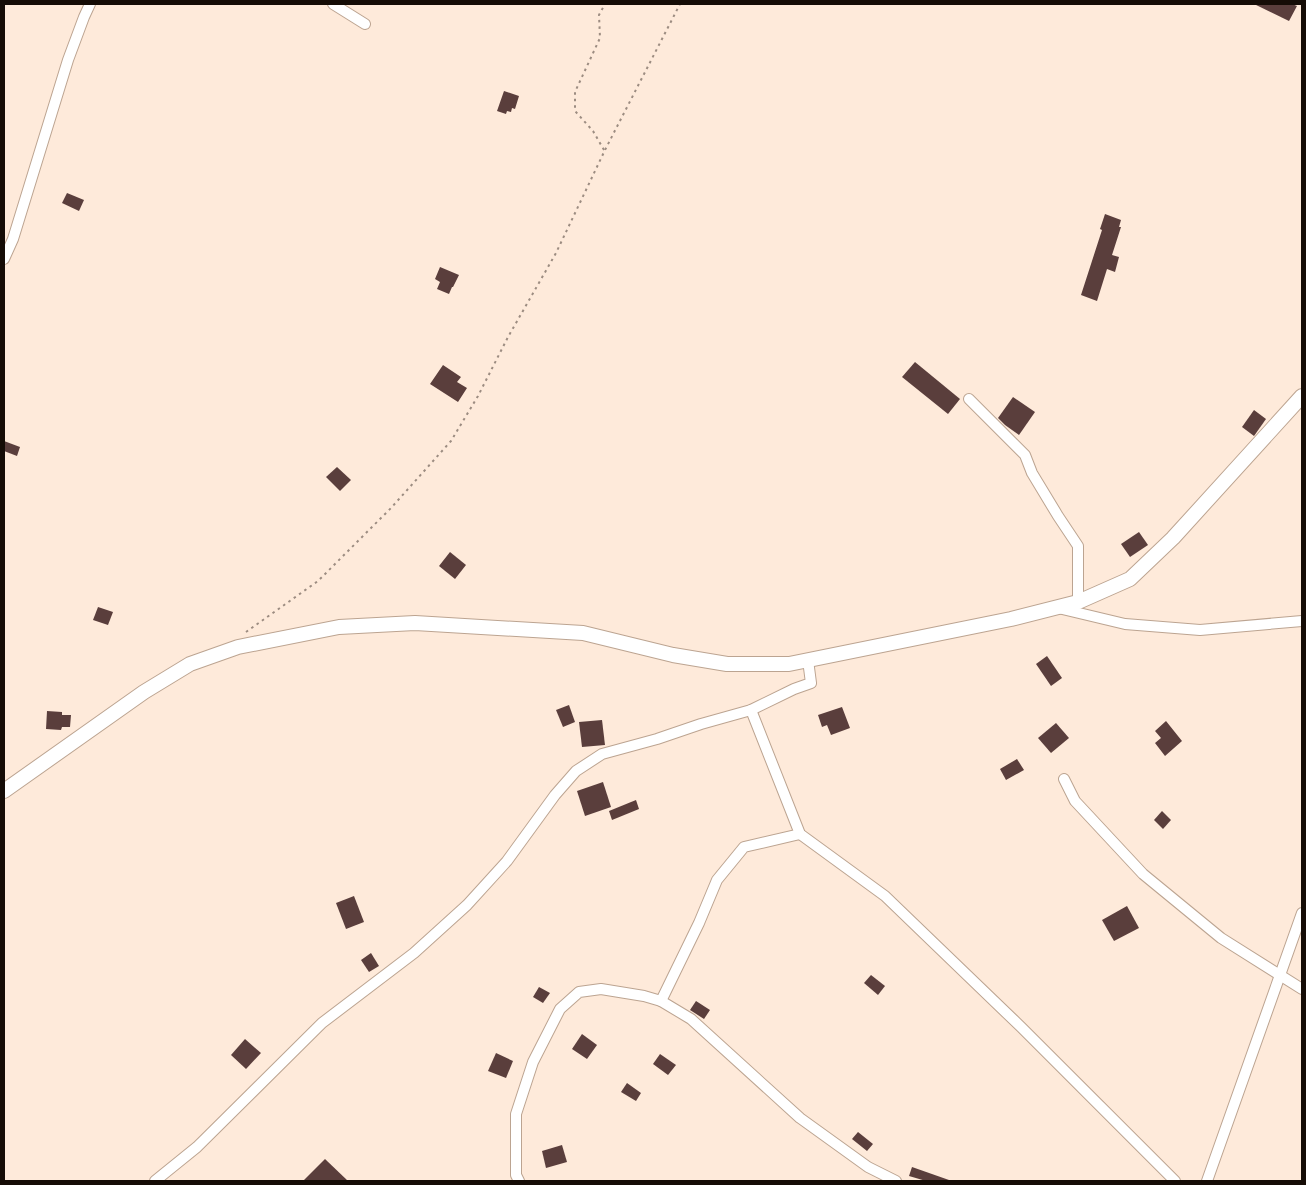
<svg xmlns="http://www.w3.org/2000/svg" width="1306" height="1185" font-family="'Open Sans',sans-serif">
<rect width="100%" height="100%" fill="#feeada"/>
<g fill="#5a3e3c">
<polygon points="1254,4 1292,4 1297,6 1289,21"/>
<polygon points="504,91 519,96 515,109 512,108 511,112 507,111 506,114 497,111"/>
<polygon points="67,193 84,200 79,211 62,203"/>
<polygon points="1105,214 1121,220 1119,227 1121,227 1112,255 1119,257 1115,272 1107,269 1097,301 1081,295 1102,230 1100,229"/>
<polygon points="440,267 459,275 453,287 452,287 449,294 437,289 440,282 435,279"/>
<polygon points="915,362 960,399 948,414 902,377"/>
<polygon points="443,365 461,377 457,382 467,388 458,402 430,384"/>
<polygon points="1013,397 1035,412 1019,435 1005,425 998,418"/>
<polygon points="1254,410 1266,419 1254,436 1242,427"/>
<polygon points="4,441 20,447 17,456 4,451"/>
<polygon points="337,467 351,480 340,491 326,477"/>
<polygon points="1139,532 1148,545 1130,557 1121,544"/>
<polygon points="450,552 466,565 455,579 439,566"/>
<polygon points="98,607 113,612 108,625 93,620"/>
<polygon points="1047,656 1062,678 1051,686 1036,664"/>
<polygon points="569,705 575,722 563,727 556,710"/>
<polygon points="842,707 850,728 831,735 827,725 822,727 818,715"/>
<polygon points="47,711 62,712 62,715 71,715 70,727 62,727 61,730 46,729"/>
<polygon points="602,720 605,745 582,747 579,722"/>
<polygon points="1166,721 1182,741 1165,756 1155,743 1161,738 1155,731"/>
<polygon points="1056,723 1069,738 1051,753 1038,738"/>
<polygon points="1017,759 1024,770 1006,780 1000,769"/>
<polygon points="603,782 611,807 585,816 577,791"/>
<polygon points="636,800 639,809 612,820 609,811"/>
<polygon points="1162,811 1171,820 1163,829 1154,820"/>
<polygon points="354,896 364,922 346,929 336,903"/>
<polygon points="1127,906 1139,928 1114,941 1102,920"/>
<polygon points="371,953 379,966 369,972 361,960"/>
<polygon points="871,975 885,986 878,995 864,983"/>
<polygon points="539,987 550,993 543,1003 533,997"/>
<polygon points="696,1001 710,1010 704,1019 690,1010"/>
<polygon points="582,1034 597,1045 587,1059 572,1049"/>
<polygon points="245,1039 261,1053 246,1069 231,1055"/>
<polygon points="496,1053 513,1061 506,1078 488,1071"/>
<polygon points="660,1054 676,1065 668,1075 653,1064"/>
<polygon points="627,1083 641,1093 636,1101 621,1092"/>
<polygon points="858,1132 873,1144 867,1151 852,1139"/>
<polygon points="562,1145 567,1162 546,1168 542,1151"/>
<polygon points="325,1159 348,1181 303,1181"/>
<polygon points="912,1167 949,1180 949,1181 926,1181 909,1176"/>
</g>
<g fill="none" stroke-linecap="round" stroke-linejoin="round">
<defs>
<g id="street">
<polyline points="333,4 365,24"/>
<polyline points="4,259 13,239 68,60 84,17 90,4"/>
<polyline points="969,399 1025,455 1032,473 1058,516 1078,546 1078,602"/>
<polyline points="1058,608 1125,624 1200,630 1302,621"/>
<polyline points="751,710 800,834 885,896 1021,1027 1175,1181"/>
<polyline points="1064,779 1075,801 1143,874 1221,938 1302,989"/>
<polyline points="800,834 744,847 717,880 699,923 661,1001 691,1019 800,1118 868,1167 896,1181"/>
<polyline points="155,1181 197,1147 322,1023 414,953 467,905 507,861 555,795 576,771 602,754 657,739 701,724 751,710 794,689 811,683 808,660"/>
<polyline points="519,1181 516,1175 516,1114 533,1062 560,1009 579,992 601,989 644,996 661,1001"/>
<polyline points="1207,1181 1302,913"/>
</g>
<polyline id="secondary" points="4,791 144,692 190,664 238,647 339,627 415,623 583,633 673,655 727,664 789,664 1011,619 1078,602 1130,579 1173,538 1302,396"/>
</defs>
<use href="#street" stroke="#bca491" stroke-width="12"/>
<use href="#secondary" stroke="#bca491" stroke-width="16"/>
<g stroke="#9c8c81" stroke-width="2" stroke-dasharray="2.5 4" stroke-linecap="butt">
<polyline points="604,150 593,131 575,111 575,92 600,38 599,15 605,4"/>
<polyline points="246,632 318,581 391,508 451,441 478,396 508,337 556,253 605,150 680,4"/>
</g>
<use href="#street" stroke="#fff" stroke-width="10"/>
<use href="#secondary" stroke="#fff" stroke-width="14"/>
</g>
<rect width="1306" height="1185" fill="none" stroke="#150c06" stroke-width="10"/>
</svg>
